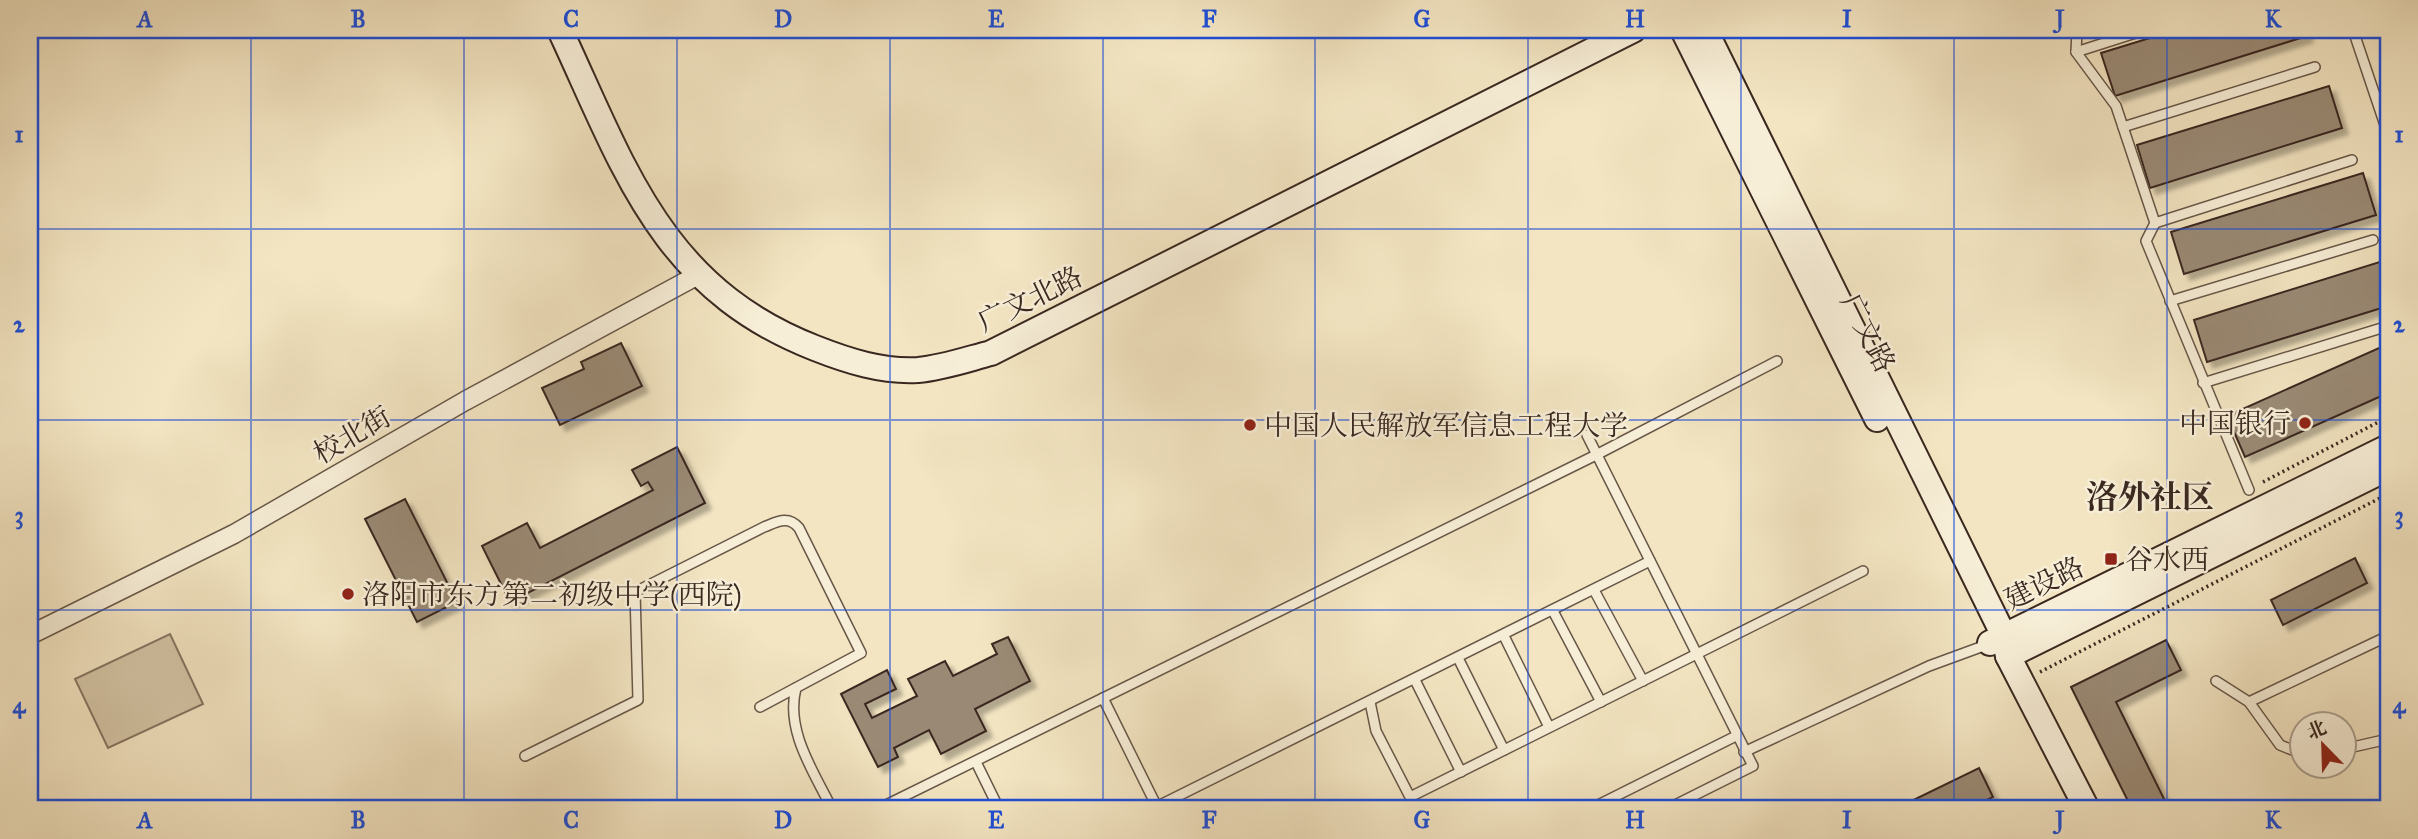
<svg xmlns="http://www.w3.org/2000/svg" width="2418" height="839" font-family="'IM FELL Great Primer','Noto Serif SC',serif">
<defs>
<filter id="shadow"><feDropShadow dx="6" dy="6" stdDeviation="2" flood-color="#0004"/></filter>
</defs>
<rect width="100%" height="100%" fill="#f3e5c2"/>
<filter id="stains"><feTurbulence type="fractalNoise" baseFrequency=".00286" numOctaves="4"/><feColorMatrix values="0 0 0 0 .2 0 0 0 0 .09 0 0 0 0 .02 0 0 0 .5 -.17"/></filter>
<radialGradient id="worn" r=".72"><stop offset=".6" stop-color="#630" stop-opacity="0"/><stop offset="1" stop-color="#630" stop-opacity=".3"/></radialGradient>
<polygon fill="#d4c5a6" stroke="#877663" stroke-width="2" points="170,634 203,704 108,748 75,679"/>
<g fill="#9a8a74" stroke="#3a2820" stroke-width="2" filter="url(#shadow)">
<polygon points="2176,30 2305,30 2307,36 2115,96 2101,53"/>
<polygon points="2329,86 2342,128 2150,188 2137,145"/>
<polygon points="2363,173 2376,215 2184,274 2171,232"/>
<polygon points="2386,260 2388,306 2207,362 2194,320"/>
<polygon points="621,343 642,386 560,425 542,388 584,369 581,362"/>
<polygon points="2388,344 2388,393 2245,457 2227,416"/>
<polygon points="677,447 705,503 510,602 482,546 527,523 540,548 653,490 648,482 641,486 632,470"/>
<polygon points="405,499 457,602 417,622 365,519"/>
<polygon points="2355,558 2367,583 2283,625 2271,600"/>
<polygon points="1008,637 1030,681 975,709 986,731 941,754 929,730 894,748 898,757 878,767 841,694 887,670 896,689 865,704 872,718 917,696 908,679 945,661 953,676 997,654 992,644"/>
<polygon points="2166,640 2181,670 2116,702 2169,809 2132,809 2071,687"/>
<polygon points="1979,768 1993,797 1969,809 1895,809"/>
</g>
<g fill="none" stroke-linecap="round" stroke-linejoin="round">
<defs>
<g id="lane">
<polyline points="2077,30 2076,52 2116,106 2155,223 2146,241 2249,490"/>
<polyline points="2353,30 2388,134"/>
<polyline points="2076,52 2145,30"/>
<polyline points="2123,127 2315,67"/>
<polyline points="2155,223 2352,160"/>
<polyline points="2170,301 2373,240"/>
<polyline points="2203,383 2388,326"/>
<polyline points="1587,435 1753,766 1667,809"/>
<polyline points="1594,590 1643,681"/>
<polyline points="1553,611 1601,702"/>
<polyline points="1504,636 1549,727"/>
<polyline points="1458,658 1504,750"/>
<polyline points="1415,680 1461,772"/>
<polyline points="2216,681 2249,702 2280,745 2302,754"/>
<path d="M 796,688 C 785,731 814,772 832,809"/>
<polyline points="1103,698 1158,809"/>
<polyline points="1370,702 1376,731 1410,797 1863,571"/>
<polyline points="2249,702 2388,636"/>
<polyline points="2344,749 2388,739"/>
<polyline points="1744,752 1929,666 1989,644"/>
<path d="M 525,756 L 638,700 L 635,592 L 764,527 C 777,522 788,515 799,528 L 861,653 L 760,707"/>
<polyline points="976,762 999,809"/>
<polyline points="1156,807 1650,561"/>
<polyline points="878,809 1596,455 1777,361"/>
<polyline points="1590,809 1736,736"/>
</g>
<polyline id="street" points="30,635 234,534 465,401 698,275"/>
<g id="secondary">
<path d="M 560,30 C 624,167 661,288 815,348 C 848,361 882,372 918,370 C 942,368 968,359 991,353 L 1633,30"/>
<polyline points="1683,30 1877,419"/>
<polyline points="1705,30 2004,636 2008,656 2087,809"/>
<polyline points="1990,643 2388,447"/>
<polyline points="2008,656 2388,468"/>
</g>
</defs>
<use href="#lane" stroke="#685748" stroke-width="12"/>
<use href="#street" stroke="#685748" stroke-width="21"/>
<use href="#secondary" stroke="#3a2820" stroke-width="28"/>
<g stroke="#3a2820" stroke-width="3.5" stroke-dasharray="2 3.5" stroke-linecap="butt">
<polyline points="2263,482 2388,417"/>
<polyline points="2040,672 2388,494"/>
</g>
<use href="#lane" stroke="#f7eed7" stroke-width="9"/>
<use href="#street" stroke="#f7eed7" stroke-width="18"/>
<use href="#secondary" stroke="#f7eed7" stroke-width="24"/>
</g>
<path fill="none" stroke="#1d4ed8" stroke-width="2" stroke-opacity="0.55" d="M 251,30 L 251,809M 464,30 L 464,809M 677,30 L 677,809M 890,30 L 890,809M 1103,30 L 1103,809M 1315,30 L 1315,809M 1528,30 L 1528,809M 1741,30 L 1741,809M 1954,30 L 1954,809M 2167,30 L 2167,809M 30,229 L 2388,229M 30,420 L 2388,420M 30,610 L 2388,610"/>
<g fill="#8f2418" stroke="#f7eed7" stroke-width="2.5">
<circle cx="2305" cy="423" r="7"/>
<circle cx="1250" cy="425" r="7"/>
<rect x="2104" y="552" width="14" height="14" rx="3.5"/>
<circle cx="348" cy="594" r="7"/>
</g>
<g text-anchor="middle" dominant-baseline="central" stroke-width="5" stroke-linejoin="round" paint-order="stroke">
<g font-size="28" fill="#3a2820" stroke="#f7eed7">
<text transform="translate(1030 299) rotate(-26)">广文北路</text>
<text transform="translate(1868 333) rotate(63)">广文路</text>
<text transform="translate(352 435) rotate(-30)">校北街</text>
<text transform="translate(2044 583) rotate(-26)">建设路</text>
</g>
<g font-size="28" fill="#3a2820" stroke="#f7eed7" text-anchor="start">
<text x="2291" y="423" text-anchor="end">中国银行</text>
<text x="1264" y="425">中国人民解放军信息工程大学</text>
<text x="2125" y="559">谷水西</text>
<text x="362" y="594">洛阳市东方第二初级中学(西院)</text>
</g>
<g font-size="32" font-weight="bold" fill="#3a2820" stroke="#f7eed7">
<text x="2150" y="497">洛外社区</text>
</g>
</g>
<rect width="2418" height="839" fill="none" stroke="#f3e5c2" stroke-width="77"/>
<g transform="translate(2323 745) rotate(337)"><circle r="33" fill="#f7eed7" stroke="#ab9f8e" stroke-width="2"/>
<path d="M0-5L12 26L0 18L-12 26Z" fill="#8f2418"/>
<text y="-10" font-size="19" font-weight="bold" text-anchor="middle" fill="#3a2820">北</text>
</g>
<rect x="38" y="38" width="2342" height="762" fill="none" stroke="#1d4ed8" stroke-width="2.5"/>
<g font-size="23" text-anchor="middle" font-weight="bold" fill="#1d4ed8">
<text x="145" y="27">A</text>
<text x="358" y="27">B</text>
<text x="571" y="27">C</text>
<text x="783" y="27">D</text>
<text x="996" y="27">E</text>
<text x="1209" y="27">F</text>
<text x="1422" y="27">G</text>
<text x="1635" y="27">H</text>
<text x="1847" y="27">I</text>
<text x="2060" y="27">J</text>
<text x="2273" y="27">K</text>
<text x="19" y="142">1</text>
<text x="2399" y="142">1</text>
<text x="19" y="332">2</text>
<text x="2399" y="332">2</text>
<text x="19" y="523">3</text>
<text x="2399" y="523">3</text>
<text x="19" y="713">4</text>
<text x="2399" y="713">4</text>
<text x="145" y="828">A</text>
<text x="358" y="828">B</text>
<text x="571" y="828">C</text>
<text x="783" y="828">D</text>
<text x="996" y="828">E</text>
<text x="1209" y="828">F</text>
<text x="1422" y="828">G</text>
<text x="1635" y="828">H</text>
<text x="1847" y="828">I</text>
<text x="2060" y="828">J</text>
<text x="2273" y="828">K</text>
</g>
<rect width="100%" height="100%" filter="url(#stains)"/>
<rect width="100%" height="100%" fill="url(#worn)"/>
</svg>
